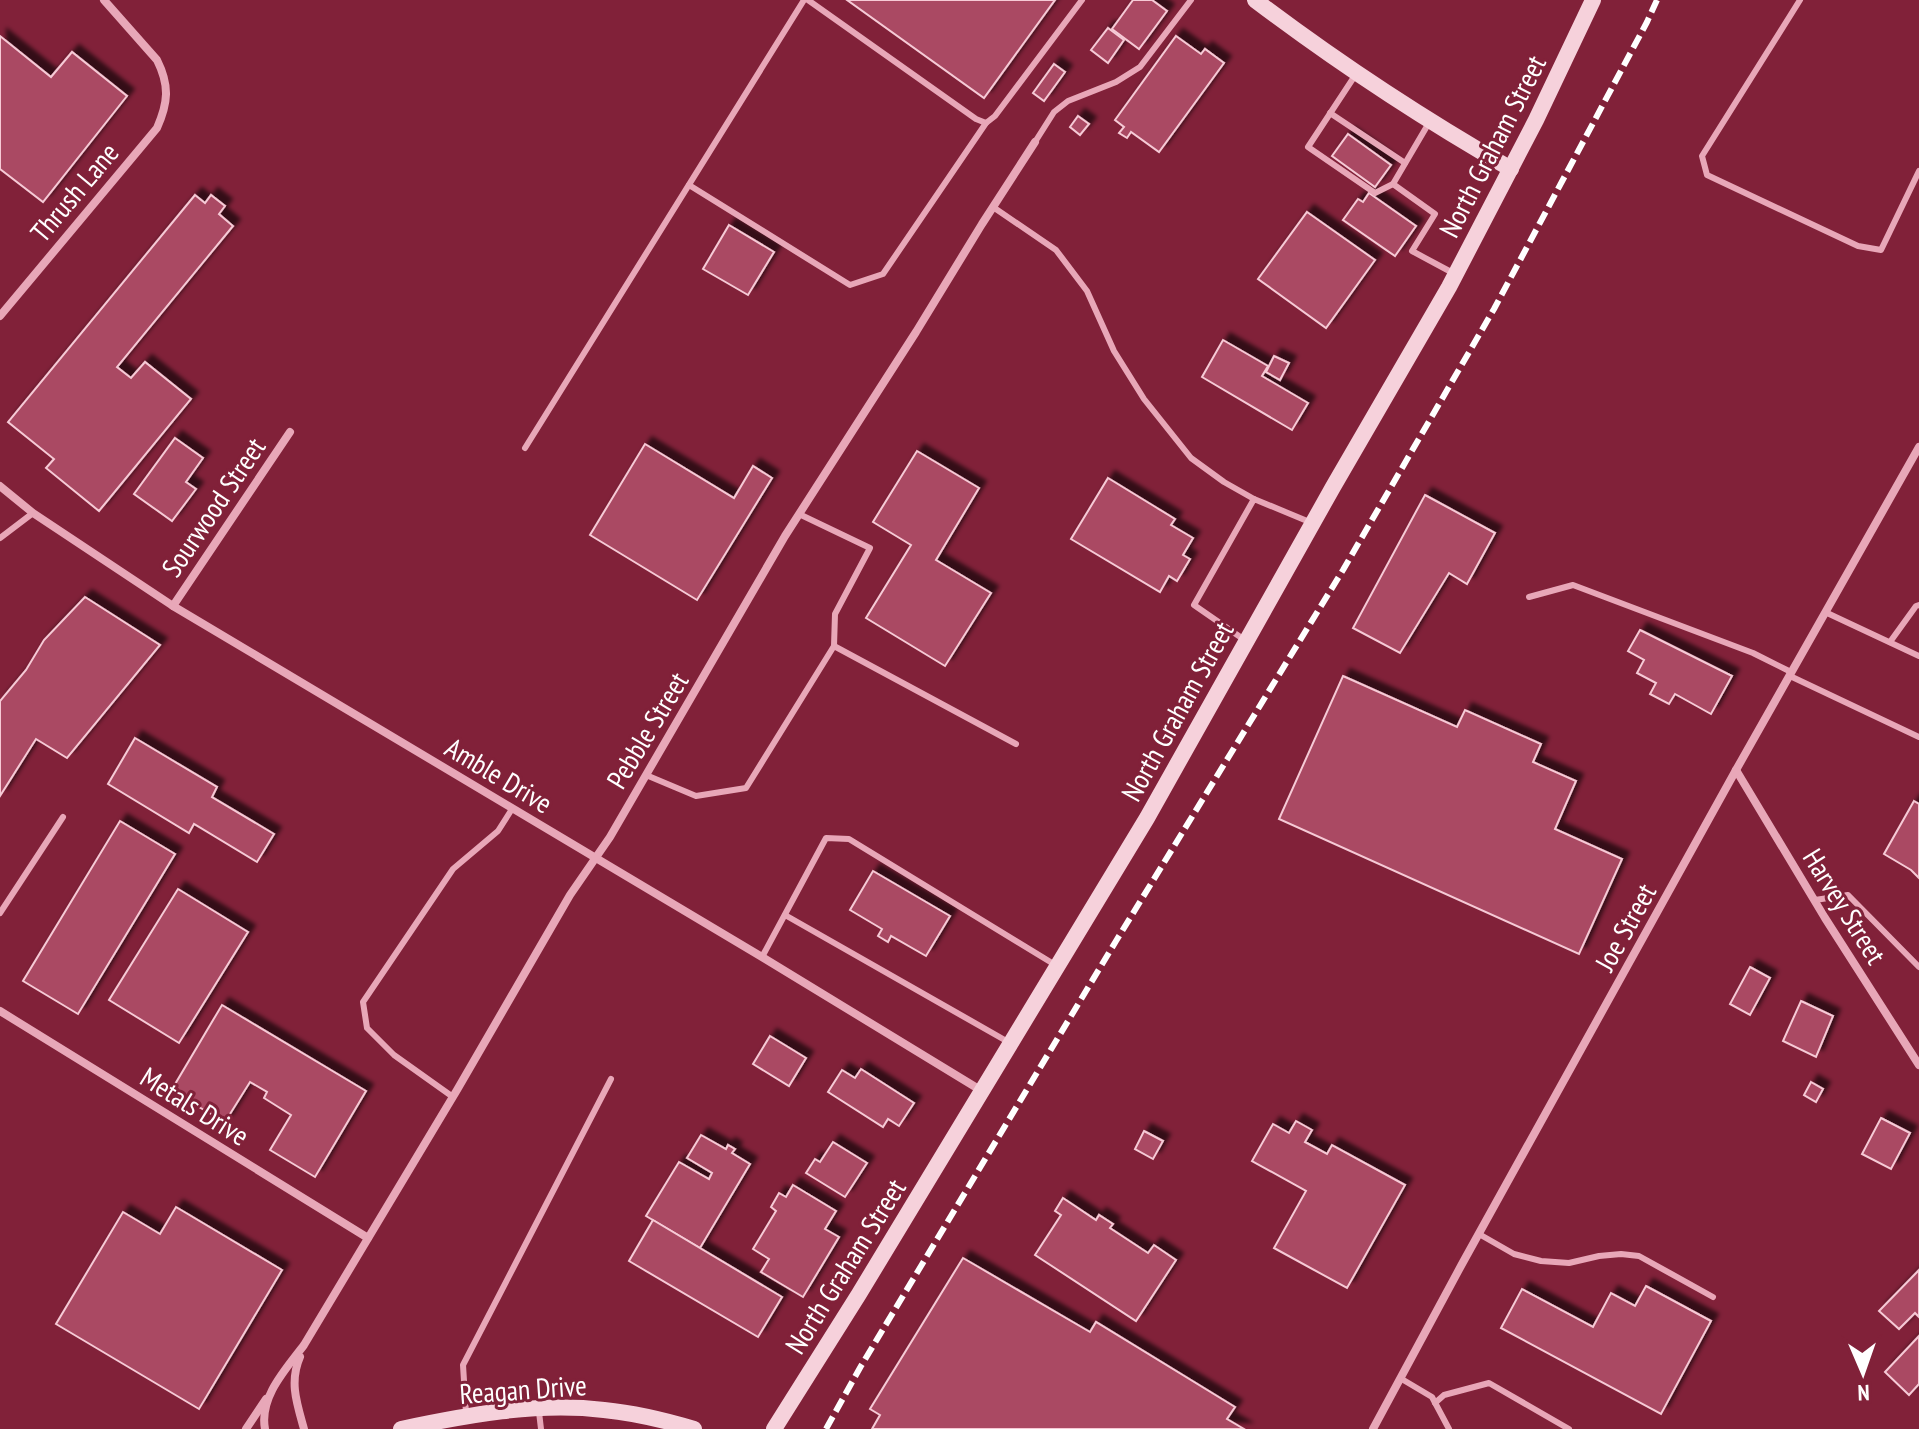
<svg xmlns="http://www.w3.org/2000/svg" width="1919" height="1429" font-family="'PT Sans Narrow',sans-serif">
<defs>
<filter id="shadow"><feDropShadow dx="7" dy="-7" stdDeviation="2" flood-color="#0009"/></filter>
</defs>
<rect width="100%" height="100%" fill="#812139"/>
<g fill="#aa4963" stroke="#f6cad6" stroke-width="2" filter="url(#shadow)">
<polygon points="847,0 1055,0 984,98"/>
<polygon points="1133,0 1152,0 1167,11 1139,49 1112,29"/>
<polygon points="1108,28 1124,40 1108,63 1091,50"/>
<polygon points="0,36 51,77 72,52 127,96 43,202 0,169"/>
<polygon points="1176,36 1201,54 1205,49 1224,63 1159,152 1131,132 1127,138 1119,133 1124,127 1115,120"/>
<polygon points="1054,64 1065,72 1044,101 1033,93"/>
<polygon points="1078,116 1089,124 1080,135 1070,127"/>
<polygon points="1348,134 1391,165 1375,187 1332,156"/>
<polygon points="1369,193 1416,226 1395,256 1343,220 1358,199 1363,202"/>
<polygon points="195,195 205,203 211,195 225,206 219,214 233,226 117,367 131,378 145,362 191,399 99,511 46,468 54,459 8,422"/>
<polygon points="1307,212 1375,260 1326,328 1258,279"/>
<polygon points="729,225 774,252 748,295 703,269"/>
<polygon points="1223,340 1268,366 1262,376 1308,403 1292,430 1202,377"/>
<polygon points="1274,356 1289,363 1280,380 1266,372"/>
<polygon points="175,438 203,458 186,482 196,489 172,521 134,494"/>
<polygon points="645,444 734,498 753,466 772,478 697,600 590,535"/>
<polygon points="917,451 979,488 936,560 991,593 945,666 866,618 911,545 873,522"/>
<polygon points="1108,478 1175,519 1171,525 1193,538 1183,555 1190,559 1177,581 1169,576 1160,592 1071,539"/>
<polygon points="1425,495 1495,533 1467,584 1449,573 1400,653 1353,628"/>
<polygon points="85,597 160,645 67,758 36,739 0,796 0,701 26,670 44,640"/>
<polygon points="1640,630 1732,676 1711,714 1675,694 1669,704 1650,694 1656,683 1637,673 1644,660 1628,651"/>
<polygon points="1343,676 1457,727 1465,710 1541,744 1533,762 1576,781 1555,829 1622,859 1579,954 1279,819"/>
<polygon points="135,738 217,787 212,797 274,834 257,862 194,824 189,833 108,784"/>
<polygon points="1914,801 1919,804 1919,878 1911,870 1884,854"/>
<polygon points="120,821 175,854 78,1014 23,981"/>
<polygon points="873,871 950,916 926,956 891,936 888,942 878,936 882,929 850,910"/>
<polygon points="178,889 248,932 179,1043 109,1000"/>
<polygon points="1750,967 1770,978 1750,1015 1730,1004"/>
<polygon points="1801,1001 1833,1016 1816,1057 1783,1041"/>
<polygon points="222,1005 366,1091 315,1177 270,1150 291,1115 264,1098 267,1092 250,1082 225,1122 171,1091"/>
<polygon points="770,1036 806,1058 789,1086 753,1064"/>
<polygon points="861,1069 914,1103 899,1126 888,1119 883,1127 828,1092 842,1070 855,1078"/>
<polygon points="1811,1082 1823,1089 1816,1102 1804,1095"/>
<polygon points="1881,1118 1910,1133 1891,1169 1862,1154"/>
<polygon points="1296,1121 1312,1130 1305,1142 1327,1154 1332,1145 1405,1185 1347,1288 1274,1248 1306,1191 1252,1161 1273,1124 1289,1133"/>
<polygon points="1144,1131 1163,1141 1153,1159 1135,1149"/>
<polygon points="701,1135 726,1149 728,1145 735,1149 732,1153 750,1164 700,1248 646,1216 679,1162 709,1179 712,1173 687,1158"/>
<polygon points="833,1142 867,1163 845,1197 806,1173 815,1159 820,1162"/>
<polygon points="793,1185 836,1211 825,1229 839,1237 803,1297 761,1272 769,1259 753,1249 776,1211 771,1207 779,1193 786,1197"/>
<polygon points="1063,1198 1096,1220 1099,1215 1113,1224 1110,1228 1148,1253 1154,1245 1176,1260 1136,1321 1035,1255 1061,1215 1055,1211"/>
<polygon points="176,1207 282,1270 199,1409 56,1324 123,1212 160,1234"/>
<polygon points="653,1220 782,1297 758,1337 629,1261"/>
<polygon points="963,1258 1090,1332 1096,1322 1235,1407 1227,1419 1244,1429 872,1429 880,1415 870,1409"/>
<polygon points="1919,1270 1919,1317 1915,1313 1899,1329 1879,1311"/>
<polygon points="1646,1286 1711,1321 1661,1414 1501,1328 1522,1289 1593,1327 1611,1293 1635,1306"/>
<polygon points="1919,1336 1919,1384 1909,1395 1885,1372"/>
</g>
<g fill="none" stroke-linecap="round" stroke-linejoin="round">
<g stroke="#e8a7b8" stroke-width="6">
<polyline points="808,0 976,119 986,123 995,116 1082,0"/>
<polyline points="1800,0 1702,156 1707,175 1858,246 1881,250 1919,171"/>
<polyline points="1356,74 1308,147 1375,193 1393,184 1435,214 1412,251 1453,273"/>
<polyline points="1330,113 1405,163"/>
<polyline points="1035,142 1054,112 1068,101 1116,82 1140,67 1191,0"/>
<polyline points="1393,184 1430,121"/>
<polyline points="689,185 850,285 883,274 986,123"/>
<polyline points="993,207 1056,250 1087,291 1114,351 1144,399 1191,458 1224,482 1254,499"/>
<polyline points="525,448 804,0"/>
<polyline points="799,514 870,548 835,614 834,646"/>
<polyline points="0,538 33,513"/>
<polyline points="1529,597 1573,585 1753,653 1791,672"/>
<polyline points="1825,612 1919,656"/>
<polyline points="1246,641 1194,605 1254,499 1312,523"/>
<polyline points="1890,642 1916,606 1919,605"/>
<polyline points="1790,676 1919,737"/>
<polyline points="646,775 696,796 746,788 834,646 1016,744"/>
<polyline points="1815,900 1848,895 1919,967"/>
<polyline points="0,913 63,817"/>
<polyline points="785,915 1010,1043"/>
<polyline points="762,957 826,838 849,839 1057,966"/>
<polyline points="453,1097 394,1055 367,1028 363,1002 453,869 498,831 512,809"/>
<polyline points="1479,1234 1514,1254 1541,1261 1569,1263 1599,1256 1621,1254 1639,1256 1713,1297"/>
<polyline points="1400,1378 1432,1397 1449,1429"/>
<polyline points="1435,1403 1444,1395 1489,1383 1569,1429"/>
<polyline points="539,1412 541,1429"/>
<polyline points="466,1413 463,1365 611,1079"/>
</g>
<g stroke="#e8a7b8" stroke-width="8">
<path d="M 0,316 L 157,128 C 168,103 170,86 157,60 L 104,0"/>
<polyline points="0,486 33,513 173,606 762,957 982,1091"/>
<polyline points="173,606 290,432"/>
<polyline points="1736,770 1825,918 1919,1065"/>
<polyline points="0,1011 368,1238"/>
<path d="M 300,1357 C 289,1382 297,1404 304,1429"/>
<polyline points="246,1429 266,1399"/>
<path d="M 265,1429 C 259,1397 286,1369 304,1345 L 457,1090 L 570,895 L 610,837 L 646,775 L 785,536 L 916,332 L 982,224 L 1035,142"/>
<polyline points="1373,1429 1462,1264 1736,770 1919,447"/>
</g>
<g stroke="#f6d1db" stroke-width="16">
<path d="M 1255,0 C 1337,62 1422,118 1511,169"/>
<path d="M 401,1429 C 467,1415 536,1402 604,1410 C 635,1413 664,1420 694,1429"/>
<polyline points="774,1429 859,1294 1147,818 1333,487 1449,287 1536,120 1593,0"/>
</g>
<polyline stroke="#fff" stroke-width="6" stroke-dasharray="14 6" stroke-linecap="butt" points="826,1429 861,1366 1116,941 1343,570 1494,309 1647,22 1657,0"/>
</g>
<g text-anchor="middle" dominant-baseline="central" stroke-width="6" stroke-linejoin="round" paint-order="stroke">
<g font-size="28" fill="#fff" stroke="#812139">
<text transform="translate(1492 146) rotate(-63)">North Graham Street</text>
<text transform="translate(74 192) rotate(-50)">Thrush Lane</text>
<text transform="translate(213 507) rotate(-56)">Sourwood Street</text>
<text transform="translate(1177 711) rotate(-61)">North Graham Street</text>
<text transform="translate(647 730) rotate(-59)">Pebble Street</text>
<text transform="translate(499 775) rotate(31)">Amble Drive</text>
<text transform="translate(1845 906) rotate(58)">Harvey Street</text>
<text transform="translate(1625 927) rotate(-61)">Joe Street</text>
<text transform="translate(195 1106) rotate(32)">Metals Drive</text>
<text transform="translate(845 1266) rotate(-58)">North Graham Street</text>
<text transform="translate(523 1389) rotate(-4)">Reagan Drive</text>
</g>
</g>
<g transform="translate(1863 1373) rotate(178)" stroke="#812139" stroke-width="6" paint-order="stroke">
<path d="M0-6L14 30L0 20L-14 30Z" fill="#ffffff"/>
<text y="-12" font-size="22" font-weight="bold" text-anchor="middle" fill="#ffffff">N</text>
</g>
</svg>
